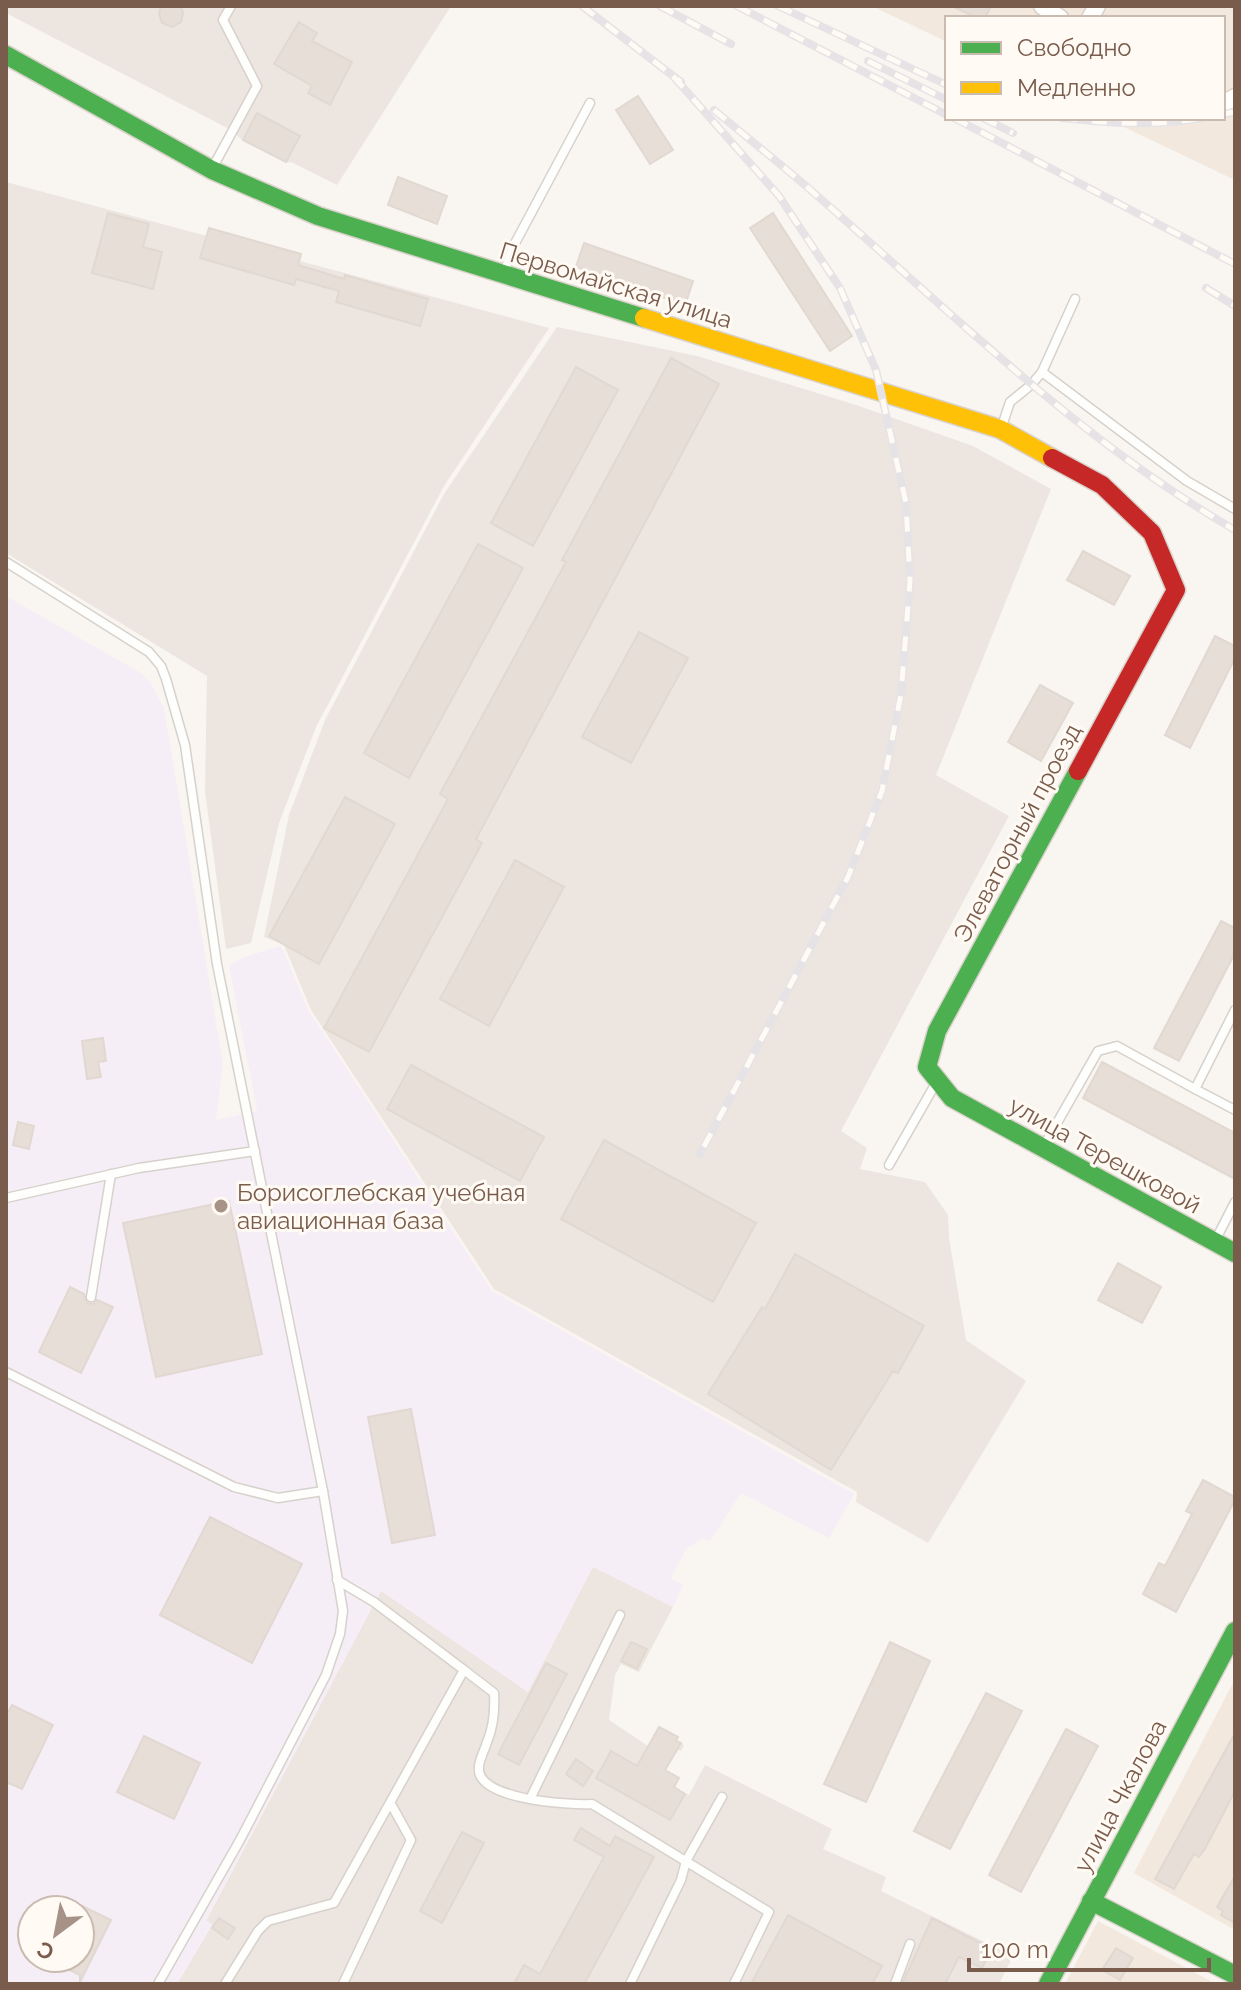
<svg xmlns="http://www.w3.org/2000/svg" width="1241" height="1990" font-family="Raleway,sans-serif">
<rect width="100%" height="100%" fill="#f9f5f0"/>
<g fill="#f2e8de">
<polygon points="872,6 1235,6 1235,180 1105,118 1223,118 1223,18 947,18 947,42"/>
<polygon points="1235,1679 1235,1930 1134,1873"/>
<polygon points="1098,1921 1216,1984 1065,1984"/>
</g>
<g fill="#ede5e0">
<polygon points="6,6 451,6 337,185 291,162 286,163 242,140 233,131 6,13"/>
<polygon points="6,182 549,328 444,486 316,727 279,823 251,943 226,949 205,791 207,676 6,553"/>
<polygon points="557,327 697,356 856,405 973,446 1051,489 936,775 1009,816 841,1131 867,1148 860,1169 925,1182 948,1215 949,1238 966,1340 1026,1381 928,1543 856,1502 857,1492 494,1289 311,1010 284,945 264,937 289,815 325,720 444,494"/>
<polygon points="593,1566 673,1607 639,1672 621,1664 615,1675 609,1720 648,1746 659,1727 678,1737 677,1741 684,1745 681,1751 677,1749 663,1769 679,1778 674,1788 689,1795 705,1765 832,1829 823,1849 886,1877 881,1891 1013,1956 999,1984 177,1984 212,1925 206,1921 381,1590 528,1692"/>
</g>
<path fill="#f6eef6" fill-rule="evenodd" d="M 6,596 L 141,673 L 150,682 L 164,708 L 223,1065 L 216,1120 L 257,1111 L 229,966 L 244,957 L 281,946 L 309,1011 L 492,1291 L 854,1494 L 829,1538 L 741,1493 L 710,1541 L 703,1538 L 686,1549 L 671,1578 L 683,1585 L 673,1607 L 593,1567 L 528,1692 L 381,1591 L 206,1920 L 212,1925 L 177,1984 L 6,1984 ZM 32,1910 L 80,1910 L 80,1958 L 32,1958 Z"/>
<g fill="#e6ded7" stroke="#e2d8d2" stroke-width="2">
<polygon points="161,6 181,6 183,13 181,22 172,27 162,23 159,14"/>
<polygon points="952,6 991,6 985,18 977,18"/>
<polygon points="299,22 317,33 312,41 352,62 330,105 308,93 312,86 274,64"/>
<polygon points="638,96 673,150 650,164 616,110"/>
<polygon points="257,113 300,136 286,162 243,140"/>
<polygon points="398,177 447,196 437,224 388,205"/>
<polygon points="108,213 149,224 143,247 162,252 153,289 92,273"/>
<polygon points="773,213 852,336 830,351 750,228"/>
<polygon points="209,228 301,254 298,265 344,279 345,275 428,299 420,326 336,302 339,291 296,279 294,285 200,258"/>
<polygon points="584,243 693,281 685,305 576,267"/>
<polygon points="671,358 719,384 476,839 482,843 369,1052 324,1028 448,799 440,794 566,562 562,560"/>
<polygon points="576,367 618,390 533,546 491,523"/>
<polygon points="478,544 523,568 409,778 364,753"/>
<polygon points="1083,551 1130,576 1114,605 1067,580"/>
<polygon points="639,632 688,658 631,763 582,737"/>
<polygon points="1215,636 1235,646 1235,658 1190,748 1165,735"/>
<polygon points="1040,685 1073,703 1041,761 1008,742"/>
<polygon points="345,797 395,824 319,964 269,936"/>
<polygon points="515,860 564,887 489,1026 440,999"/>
<polygon points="1221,921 1235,928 1235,953 1179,1061 1154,1048"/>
<polygon points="103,1038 106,1061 98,1062 101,1077 87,1079 82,1041"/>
<polygon points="1102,1062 1235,1133 1235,1179 1083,1098"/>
<polygon points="411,1065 544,1137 520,1181 387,1109"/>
<polygon points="18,1122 34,1126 29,1149 13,1145"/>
<polygon points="604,1140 756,1223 713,1302 561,1219"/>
<polygon points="229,1201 262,1354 156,1377 123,1223"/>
<polygon points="795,1254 924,1326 898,1373 893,1371 831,1470 708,1394 762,1307 765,1309"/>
<polygon points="1118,1263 1161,1287 1142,1323 1098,1300"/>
<polygon points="70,1287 84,1294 87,1303 93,1304 97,1300 113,1307 81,1373 39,1352"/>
<polygon points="411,1409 435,1535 392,1543 368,1417"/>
<polygon points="1203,1480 1235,1497 1235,1500 1176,1612 1143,1594 1159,1563 1165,1566 1192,1514 1186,1511"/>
<polygon points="210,1517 302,1564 252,1663 160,1615"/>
<polygon points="631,1642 647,1649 637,1669 621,1661"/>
<polygon points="890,1642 930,1661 866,1802 824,1784"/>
<polygon points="546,1663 567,1674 519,1765 498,1754"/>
<polygon points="986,1693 1022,1711 950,1849 914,1831"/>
<polygon points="12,1705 53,1725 22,1789 6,1782 6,1716"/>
<polygon points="659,1727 678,1737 676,1741 681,1743 665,1770 679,1778 674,1787 685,1794 670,1820 596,1778 611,1751 637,1766"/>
<polygon points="1066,1729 1098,1746 1021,1892 989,1875"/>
<polygon points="1235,1733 1235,1791 1206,1847 1199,1857 1194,1854 1174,1889 1155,1879"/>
<polygon points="144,1736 200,1763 174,1819 117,1792"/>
<polygon points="576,1759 593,1771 583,1786 566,1774"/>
<polygon points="581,1828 610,1846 615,1836 654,1857 584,1984 514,1984 524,1965 540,1974 604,1857 574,1840"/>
<polygon points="462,1832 484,1843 442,1923 420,1911"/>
<polygon points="1235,1876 1235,1923 1221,1915 1223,1911 1217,1907"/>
<polygon points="80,1905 111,1920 80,1982 80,1975 45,1958 80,1958"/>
<polygon points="788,1915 882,1966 872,1984 751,1984"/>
<polygon points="219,1918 235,1928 228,1939 212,1928"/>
<polygon points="932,1918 992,1949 982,1968 959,1957 945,1984 902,1984"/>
<polygon points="1116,1948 1133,1958 1120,1980 1102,1970"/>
</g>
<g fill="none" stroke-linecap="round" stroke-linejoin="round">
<defs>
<g id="lane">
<polyline points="213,167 257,86 223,20 231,6"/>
<polyline points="505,270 513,247 590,103"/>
<polyline points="1042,372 1075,299"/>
<polyline points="1002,426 1010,402 1031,385 1042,372 1187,481 1235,509"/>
<polyline points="6,562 149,652 161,666 166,679 185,745 217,964 323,1491 343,1611 340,1634 326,1675 240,1840 158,1984"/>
<polyline points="1235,1010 1195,1089 1235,1110"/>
<polyline points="1045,1144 1098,1051 1117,1046 1195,1089"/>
<polyline points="889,1165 936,1083"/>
<polyline points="6,1198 139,1168 255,1151"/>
<polyline points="1215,1241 1235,1202"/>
<polyline points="91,1297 111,1174"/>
<polyline points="6,1372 234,1487 278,1498 323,1491"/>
<path d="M 464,1670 L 494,1693 C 495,1711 494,1726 487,1742 C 485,1749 480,1758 479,1766 C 474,1800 569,1805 592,1804 L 769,1912 L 734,1984"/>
<polyline points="531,1797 620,1615"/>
<polyline points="225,1984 258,1931 268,1921 334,1903 464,1670 374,1602 337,1580"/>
<polyline points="343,1984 411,1840 391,1804"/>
<polyline points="630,1984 681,1880 686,1861 722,1797"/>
<polyline points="895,1984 910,1944"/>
</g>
<g id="street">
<polyline points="1042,6 1060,18"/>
<polyline points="1090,18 1097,6"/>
<polyline points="1223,104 1235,97"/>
</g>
<g id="fast">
<polyline points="6,55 212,170 318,216 644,318"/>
<polyline points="1078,771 937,1031 927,1067 952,1098 1235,1253"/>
<polyline points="1091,1901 1235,1975"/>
<polyline points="1048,1984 1235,1631"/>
</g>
<polyline id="slow" points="644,318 1000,429 1052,458"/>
<polyline id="jam" points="1052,458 1102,485 1152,533 1176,590 1078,771"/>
</defs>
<use href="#lane" stroke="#d7d1cb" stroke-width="11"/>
<use href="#street" stroke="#d7d1cb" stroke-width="19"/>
<use href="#fast" stroke="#d9d2cb" stroke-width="21"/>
<use href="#slow" stroke="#d9d2cb" stroke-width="21"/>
<use href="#jam" stroke="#d9d2cb" stroke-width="21"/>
<use href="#lane" stroke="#fefefd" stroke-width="8"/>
<use href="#street" stroke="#fefefd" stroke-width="16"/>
<use href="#fast" stroke="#4caf50" stroke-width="18"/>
<use href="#slow" stroke="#ffc107" stroke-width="18"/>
<use href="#jam" stroke="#c62828" stroke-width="18"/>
<defs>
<g id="rail">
<polyline points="582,6 681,82"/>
<polyline points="660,6 731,44"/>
<polyline points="737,6 947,115"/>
<polyline points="778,6 947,85"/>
<polyline points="868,61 947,100"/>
<polyline points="673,76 779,196 840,288 876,370 906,503 910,581 901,694 882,791 848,877 700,1154"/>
<path d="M 714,110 C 750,140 787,169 822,200 C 955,316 1081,441 1235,530"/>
<polyline points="1223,114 1235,112"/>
<polyline points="954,118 1235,264"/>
<polyline points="983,118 1013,133"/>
<path d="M 1062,118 C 1109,123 1154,127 1201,118"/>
<polyline points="1206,288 1235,306"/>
</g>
</defs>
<use href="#rail" stroke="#e6e3e7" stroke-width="8"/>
<use href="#rail" stroke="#fffaf3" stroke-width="5" stroke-dasharray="15" stroke-linecap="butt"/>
</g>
<circle fill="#a69286" stroke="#fffaf3" stroke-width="3" cx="221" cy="1206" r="8"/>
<g text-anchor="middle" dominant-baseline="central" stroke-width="6" stroke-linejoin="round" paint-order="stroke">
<g font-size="24" fill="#7a5c4d" stroke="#fffaf3">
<text transform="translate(616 285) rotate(17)">Первомайская улица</text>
<text transform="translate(1017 833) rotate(-62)">Элеваторный проезд</text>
<text transform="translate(1105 1155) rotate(29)">улица Терешковой</text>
<text transform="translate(1120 1796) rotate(-62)">улица Чкалова</text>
</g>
<g font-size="24" fill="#7a5c4d" stroke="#fffaf3" text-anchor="start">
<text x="237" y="1192">Борисоглебская учебная<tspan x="237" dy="28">авиационная база</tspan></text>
</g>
</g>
<rect width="1241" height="1990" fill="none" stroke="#7a5c4d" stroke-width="16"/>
<rect x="945" y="16" width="280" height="104" fill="#fffaf3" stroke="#cabbb1" stroke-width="2"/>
<rect x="961" y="42" width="40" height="12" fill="#4caf50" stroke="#cabbb1" stroke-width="2"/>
<text x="1017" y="56" font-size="24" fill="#7a5c4d">Свободно</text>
<rect x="961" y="82" width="40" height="12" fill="#ffc107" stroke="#cabbb1" stroke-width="2"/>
<text x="1017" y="96" font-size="24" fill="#7a5c4d">Медленно</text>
<g transform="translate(56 1934) rotate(212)"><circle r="38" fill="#fffaf3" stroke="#cabbb1" stroke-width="2"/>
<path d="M0-6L14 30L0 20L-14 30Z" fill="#a69286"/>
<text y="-12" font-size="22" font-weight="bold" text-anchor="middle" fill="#7a5c4d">С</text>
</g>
<path d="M969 1958v12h240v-12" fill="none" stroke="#7a5c4d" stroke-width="4"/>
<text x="981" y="1958" font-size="24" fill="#7a5c4d" stroke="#fffaf3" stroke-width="6" paint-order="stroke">100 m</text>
</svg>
